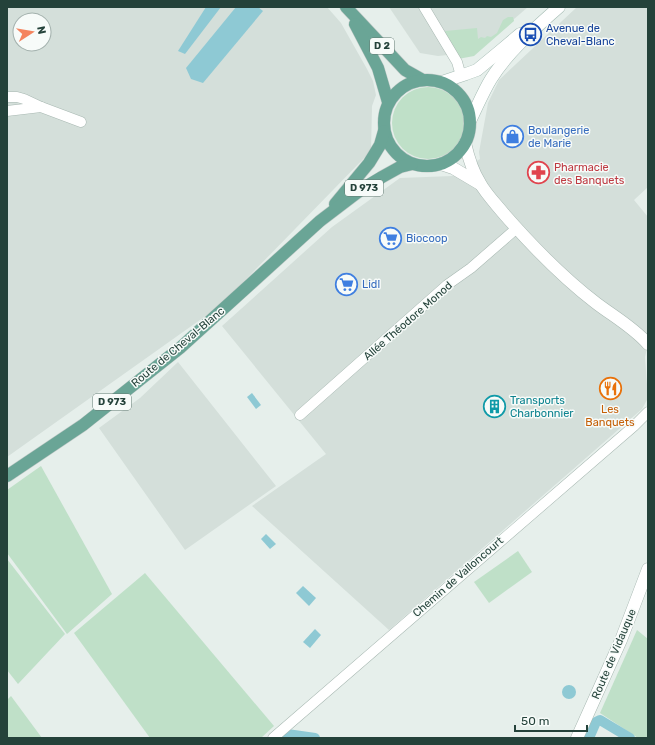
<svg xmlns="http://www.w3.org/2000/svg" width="655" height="745" font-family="Rubik,sans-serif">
<rect width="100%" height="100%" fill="#e6efeb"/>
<g fill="#d4dfda" fill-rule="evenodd">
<path d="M 7,7 L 327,7 L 341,23 L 367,69 L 373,81 L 376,95 L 372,106 L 371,151 L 221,305 L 7,457 ZM 20,20 L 44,20 L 44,44 L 20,44 Z"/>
<polygon points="389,7 528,7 476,52 438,56 420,53"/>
<polygon points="577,7 648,7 648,187 634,200 648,217 648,344 645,357 648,398 642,409 389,630 252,506 326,454 222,326 332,227 400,178 452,176 480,159 479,152 488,103 499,80"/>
<polygon points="178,362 276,486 185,550 99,428 140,398"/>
</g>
<g fill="#bfe0c8">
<polygon points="508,17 513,17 514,21 474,56 458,59 443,32 445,31 477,28 478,39 481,37 485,38 487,36 491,37 497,33 503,20"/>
<circle cx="428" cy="123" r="36"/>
<polygon points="41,466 112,594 67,634 7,553 7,490"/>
<polygon points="518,551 532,572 489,603 474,582"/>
<polygon points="7,559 65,634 18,684 7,670"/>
<polygon points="145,573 274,726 261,738 150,738 74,633"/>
<polygon points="637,630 648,639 648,738 638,738 600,713"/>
<polygon points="11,696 42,738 7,738 7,700"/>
</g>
<g fill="#8ec9d4">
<polygon points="206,7 221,7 185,54 178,51"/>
<polygon points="236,7 258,7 263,11 203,83 191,79 186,68"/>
<polygon points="252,393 261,405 256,409 247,397"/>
<polygon points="266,534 276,544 270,549 261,539"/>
<polygon points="303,586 316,598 309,606 296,593"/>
<polygon points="315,629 321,635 310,648 303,642"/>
<circle cx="569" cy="692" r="7"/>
</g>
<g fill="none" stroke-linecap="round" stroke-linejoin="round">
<g stroke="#8ec9d4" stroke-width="10">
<polyline points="283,738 287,734 315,738"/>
<polyline points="589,738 596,722 600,720 630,738"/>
</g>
<defs>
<g id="minor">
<polyline points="424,7 457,62 461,76"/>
<polyline points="7,97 17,97 24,99 41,107 81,122"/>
<polyline points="7,111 41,107"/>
<polyline points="300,415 447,285 471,268 517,228"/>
<polyline points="273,738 634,426 648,412"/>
</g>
<g id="tertiary">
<path d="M 465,143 C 468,156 473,172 480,183 C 486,194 496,204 504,214 C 532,246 562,277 596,303 C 613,316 633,327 648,344"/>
<polyline points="441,164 453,168 480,184"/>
<polyline points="577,738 621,640 648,569"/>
</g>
<g id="secondary">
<polyline points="442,82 466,74 477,70 500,51 520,34"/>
<path d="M 470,121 C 477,107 483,92 491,79 C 507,53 536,27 559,7"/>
</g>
<g id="primary">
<polyline points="346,7 405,70 421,79"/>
<polyline points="355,24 378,68 388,102"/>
<circle cx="427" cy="123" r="43"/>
<polyline points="335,204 369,163 380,145 384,131"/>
<polyline points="7,476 83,425 180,348 320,221 362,189 382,177 400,167 412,164"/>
</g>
</defs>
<use href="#minor" stroke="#a8b8b2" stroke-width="11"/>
<use href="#tertiary" stroke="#a8b8b2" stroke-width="13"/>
<use href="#secondary" stroke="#a4bbb3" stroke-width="13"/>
<use href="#primary" stroke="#c2cac8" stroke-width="13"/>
<use href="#minor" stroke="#fff" stroke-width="10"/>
<use href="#tertiary" stroke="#fff" stroke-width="12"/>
<use href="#secondary" stroke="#fff" stroke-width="12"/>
<use href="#primary" stroke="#6aa596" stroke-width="12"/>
</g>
<defs>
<symbol id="bus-ring" viewBox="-11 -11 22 22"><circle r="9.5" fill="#f7fbf9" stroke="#1a4fb4" stroke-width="1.5"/><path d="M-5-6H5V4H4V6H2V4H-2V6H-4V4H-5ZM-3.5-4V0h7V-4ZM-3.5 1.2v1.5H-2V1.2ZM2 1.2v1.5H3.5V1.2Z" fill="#1a4fb4"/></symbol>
<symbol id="shop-ring" viewBox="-11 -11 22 22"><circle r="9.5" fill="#f7fbf9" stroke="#3f7fe0" stroke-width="1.5"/><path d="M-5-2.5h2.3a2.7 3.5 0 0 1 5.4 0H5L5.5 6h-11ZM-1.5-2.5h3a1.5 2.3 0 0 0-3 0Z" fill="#3f7fe0"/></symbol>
<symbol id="pharmacy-ring" viewBox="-11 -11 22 22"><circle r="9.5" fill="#f7fbf9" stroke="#e0444e" stroke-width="1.5"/><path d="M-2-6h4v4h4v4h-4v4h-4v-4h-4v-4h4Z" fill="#e0444e"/></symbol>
<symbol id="supermarket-ring" viewBox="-11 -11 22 22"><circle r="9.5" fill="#f7fbf9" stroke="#3f7fe0" stroke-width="1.5"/><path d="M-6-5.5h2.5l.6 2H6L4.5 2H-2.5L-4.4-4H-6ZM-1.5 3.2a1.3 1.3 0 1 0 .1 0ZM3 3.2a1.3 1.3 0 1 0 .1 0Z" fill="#3f7fe0"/></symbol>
<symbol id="restaurant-ring" viewBox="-11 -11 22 22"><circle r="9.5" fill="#f7fbf9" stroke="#e8710a" stroke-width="1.5"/><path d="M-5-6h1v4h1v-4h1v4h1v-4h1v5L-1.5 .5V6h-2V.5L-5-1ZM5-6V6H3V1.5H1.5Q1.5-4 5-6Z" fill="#e8710a"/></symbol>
<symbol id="building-ring" viewBox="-11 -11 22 22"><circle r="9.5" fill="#f7fbf9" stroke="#0f9aa8" stroke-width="1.5"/><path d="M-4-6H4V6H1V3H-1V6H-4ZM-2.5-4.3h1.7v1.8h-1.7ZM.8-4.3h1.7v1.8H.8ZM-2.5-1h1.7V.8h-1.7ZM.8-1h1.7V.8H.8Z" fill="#0f9aa8"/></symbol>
</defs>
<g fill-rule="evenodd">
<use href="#bus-ring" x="518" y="22" width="25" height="25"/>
<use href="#shop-ring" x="500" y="124" width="25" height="25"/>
<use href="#pharmacy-ring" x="526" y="160" width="25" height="25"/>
<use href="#supermarket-ring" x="378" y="226" width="25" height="25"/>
<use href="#supermarket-ring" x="334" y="272" width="25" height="25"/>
<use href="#restaurant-ring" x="598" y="376" width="25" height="25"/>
<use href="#building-ring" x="482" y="394" width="25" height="25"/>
</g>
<g text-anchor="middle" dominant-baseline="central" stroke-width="3" stroke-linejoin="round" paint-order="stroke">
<g fill="#f7fbf9" stroke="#637a73" stroke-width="1">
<rect x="370" y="38" width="24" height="16" rx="3"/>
<rect x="345" y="180" width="38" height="16" rx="3"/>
<rect x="93" y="394" width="38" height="16" rx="3"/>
</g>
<g font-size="10" font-weight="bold" fill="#24423a">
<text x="382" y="46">D 2</text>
<text x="364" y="188">D 973</text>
<text x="112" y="402">D 973</text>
</g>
<g font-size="11" fill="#164399" stroke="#f7fbf9" text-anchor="start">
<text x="546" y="28">Avenue de<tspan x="546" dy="13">Cheval-Blanc</tspan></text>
</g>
<g font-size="11" fill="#366cbe" stroke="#f7fbf9" text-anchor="start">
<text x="528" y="130">Boulangerie<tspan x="528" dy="13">de Marie</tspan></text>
<text x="406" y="238">Biocoop</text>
<text x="362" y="284">Lidl</text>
</g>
<g font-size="11" fill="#be3a42" stroke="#f7fbf9" text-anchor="start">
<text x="554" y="167">Pharmacie<tspan x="554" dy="13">des Banquets</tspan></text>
</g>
<g font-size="11" fill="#24423a" stroke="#f7fbf9">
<text transform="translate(408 321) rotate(-41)">Allée Théodore Monod</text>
<text transform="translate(178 347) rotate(-40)">Route de Cheval-Blanc</text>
<text transform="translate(458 577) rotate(-41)">Chemin de Valloncourt</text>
<text transform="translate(614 654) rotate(-67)">Route de Vidauque</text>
</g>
<g font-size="11" fill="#0d838f" stroke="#f7fbf9" text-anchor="start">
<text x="510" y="400">Transports<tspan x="510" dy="13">Charbonnier</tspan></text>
</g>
<g font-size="11" fill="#c56008" stroke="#f7fbf9">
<text x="610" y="409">Les<tspan x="610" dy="13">Banquets</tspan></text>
</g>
</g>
<rect width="655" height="745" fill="none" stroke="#24423a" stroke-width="16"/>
<g transform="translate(32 32) rotate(78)"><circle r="19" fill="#f7fbf9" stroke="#a3b1ad"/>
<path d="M0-3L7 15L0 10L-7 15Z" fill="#f4845f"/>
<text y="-6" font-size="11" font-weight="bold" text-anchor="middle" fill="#24423a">N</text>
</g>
<path d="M515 725v6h72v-6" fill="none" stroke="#24423a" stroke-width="2"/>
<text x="521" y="725" font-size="12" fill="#24423a" stroke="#f7fbf9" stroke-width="3" paint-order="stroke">50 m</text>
</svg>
